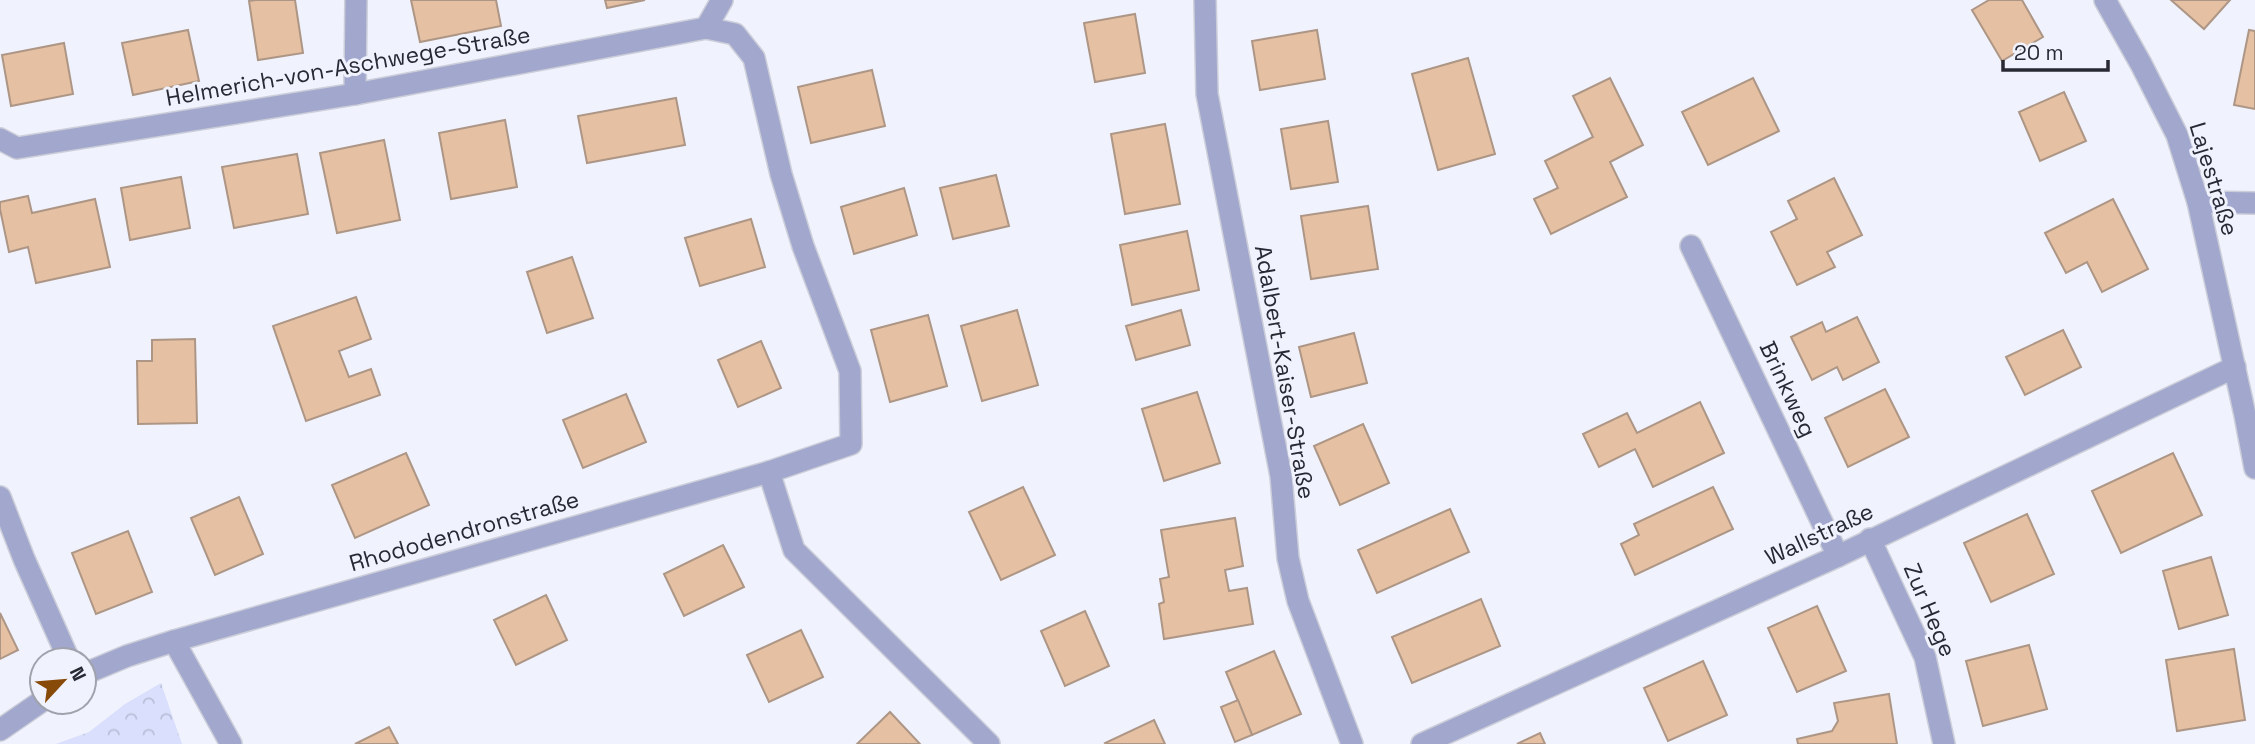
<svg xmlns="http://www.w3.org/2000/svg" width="2255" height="744" font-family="'Space Grotesk',sans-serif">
<defs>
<pattern id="park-crowns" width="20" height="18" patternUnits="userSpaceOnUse" patternTransform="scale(1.75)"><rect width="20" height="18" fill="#d9dffc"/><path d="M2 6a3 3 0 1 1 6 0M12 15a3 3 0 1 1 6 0" fill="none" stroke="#babfd8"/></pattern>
</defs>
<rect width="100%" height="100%" fill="#f0f2fd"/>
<polygon fill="url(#park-crowns)" points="161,683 182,744 56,744 89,732 125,704"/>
<g fill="#e6c0a2" stroke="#ad9685" stroke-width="2">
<polygon points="256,0 295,0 303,53 258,60 249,1"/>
<polygon points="411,0 496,0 501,26 420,42"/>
<polygon points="605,0 645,0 607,8"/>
<polygon points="1989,0 2022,0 2043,37 2002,61 1972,10"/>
<polygon points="2171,0 2230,0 2204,29"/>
<polygon points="1135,14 1145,73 1095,82 1084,23"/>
<polygon points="188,30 199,81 133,95 122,43"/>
<polygon points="1317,30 1325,79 1260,90 1252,41"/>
<polygon points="2249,30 2255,31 2255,109 2234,105"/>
<polygon points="64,43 73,94 11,106 2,55"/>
<polygon points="1468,58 1495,154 1438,170 1412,74"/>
<polygon points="872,70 885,126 811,143 798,87"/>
<polygon points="1610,78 1643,145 1610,162 1627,197 1551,234 1534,199 1558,188 1545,161 1593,137 1573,96"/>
<polygon points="1753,78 1779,131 1708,165 1682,112"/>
<polygon points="2064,92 2086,141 2040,161 2019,112"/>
<polygon points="676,98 685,145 587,163 578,116"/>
<polygon points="505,120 517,187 451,199 439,133"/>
<polygon points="1328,121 1338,182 1291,189 1281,129"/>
<polygon points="1165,124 1180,204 1125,214 1111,134"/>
<polygon points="384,140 400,220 337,233 320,153"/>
<polygon points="297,154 308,214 234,228 222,167"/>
<polygon points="996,175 1009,226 953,239 940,188"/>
<polygon points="181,177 190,228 130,240 121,188"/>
<polygon points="1834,178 1862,235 1827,252 1835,267 1797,285 1771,232 1797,219 1788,201"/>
<polygon points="904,188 917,235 854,254 841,207"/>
<polygon points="28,196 32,213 95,199 110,267 36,283 28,247 9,252 0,209 0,202"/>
<polygon points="2113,199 2148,269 2102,292 2087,262 2066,273 2045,233"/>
<polygon points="1368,206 1378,269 1311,279 1301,216"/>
<polygon points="751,219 765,267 700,286 685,238"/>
<polygon points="1187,231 1199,290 1132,305 1120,245"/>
<polygon points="572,257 593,318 547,333 527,272"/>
<polygon points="356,297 371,339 339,351 349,377 371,369 380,395 306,421 273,326"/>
<polygon points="1017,310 1038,385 982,401 961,326"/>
<polygon points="1181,310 1190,345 1136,360 1126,326"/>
<polygon points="928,315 947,386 890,402 871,330"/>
<polygon points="1857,317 1879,362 1843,380 1837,367 1812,380 1791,337 1822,322 1826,332"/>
<polygon points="2063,330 2081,367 2025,395 2006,357"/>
<polygon points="1354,333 1367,383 1311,397 1299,347"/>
<polygon points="195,339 197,423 138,424 137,361 152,361 152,340"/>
<polygon points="761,341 781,388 738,407 718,360"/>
<polygon points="1885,389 1909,437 1848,467 1825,418"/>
<polygon points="1197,392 1220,463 1164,481 1142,409"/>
<polygon points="626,394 646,442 583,468 563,420"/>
<polygon points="1700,402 1724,453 1653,487 1635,449 1599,467 1583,434 1627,413 1637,433"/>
<polygon points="1363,424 1389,483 1340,505 1314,446"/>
<polygon points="406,453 429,505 355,538 332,485"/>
<polygon points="2173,453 2202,515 2121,553 2092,491"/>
<polygon points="1023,487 1055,555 1001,580 969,512"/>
<polygon points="1713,487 1733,529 1635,575 1621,544 1639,535 1634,524"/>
<polygon points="239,497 263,554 215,575 191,518"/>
<polygon points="1450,509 1469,552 1377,593 1358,550"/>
<polygon points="2027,514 2054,574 1991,602 1964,543"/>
<polygon points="1235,518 1243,566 1225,570 1229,591 1247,588 1253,624 1164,639 1159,604 1164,602 1160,579 1169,577 1161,530"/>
<polygon points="128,531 152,592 96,614 72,553"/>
<polygon points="723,545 744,587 684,616 664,574"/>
<polygon points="2211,557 2228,615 2179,629 2163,571"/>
<polygon points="546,595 567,640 516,665 494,620"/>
<polygon points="1481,599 1500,646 1412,683 1392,637"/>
<polygon points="1817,606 1846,671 1797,692 1768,628"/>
<polygon points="1085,611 1109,666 1065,686 1041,631"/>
<polygon points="0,613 18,650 0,659"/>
<polygon points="801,630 823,677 769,702 747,655"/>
<polygon points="2029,645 2047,709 1983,726 1966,661"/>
<polygon points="2234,649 2245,720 2177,731 2166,660"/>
<polygon points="1274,651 1301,714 1252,735 1226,672"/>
<polygon points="1703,661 1727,715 1668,741 1644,688"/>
<polygon points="1889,694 1897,744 1798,744 1797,739 1832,731 1838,721 1834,703"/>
<polygon points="1238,700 1252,735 1235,742 1221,707"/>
<polygon points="890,712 920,744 857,744"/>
<polygon points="1154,720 1165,744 1106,744 1105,743"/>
<polygon points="389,727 398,744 355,744"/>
<polygon points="1540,733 1545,744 1517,744"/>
</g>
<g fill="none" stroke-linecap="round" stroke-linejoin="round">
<defs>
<g id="minor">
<polyline points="1205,0 1207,94 1281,476 1288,558 1298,601 1352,744"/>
<polyline points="2105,0 2141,64 2177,135 2198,202 2245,415 2255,468"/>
<polyline points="355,94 356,0"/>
<polyline points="0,139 17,148 355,94 706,28"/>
<polyline points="2198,202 2255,203"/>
<polyline points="1691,246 1838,556"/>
<polyline points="769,472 794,550 989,744"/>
<polyline points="0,497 24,559 69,660"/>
<polyline points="1870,539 1925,657 1944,744"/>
<polyline points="174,641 231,744"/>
<polyline points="84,674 127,656 174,641 769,472 851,444 850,371 803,246 781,174 754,58 735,34 706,28 722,0"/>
<polyline points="0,730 42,701"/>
<polyline points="1422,744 1838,556 2235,367"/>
</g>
</defs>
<use href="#minor" stroke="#ccced9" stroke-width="24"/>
<use href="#minor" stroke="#a2a8cd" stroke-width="21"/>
</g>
<g text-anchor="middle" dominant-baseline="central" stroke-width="6" stroke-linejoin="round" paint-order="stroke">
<g font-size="23" fill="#272933" stroke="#f0f2fd">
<text transform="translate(348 66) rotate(-10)">Helmerich-von-Aschwege-Straße</text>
<text transform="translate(2214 179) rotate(73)">Lajestraße</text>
<text transform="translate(1285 372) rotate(80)">Adalbert-Kaiser-Straße</text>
<text transform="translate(1788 389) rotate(65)">Brinkweg</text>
<text transform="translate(464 531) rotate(-16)">Rhododendronstraße</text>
<text transform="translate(1819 534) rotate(-25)">Wallstraße</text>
<text transform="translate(1930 610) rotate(67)">Zur Hege</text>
</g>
</g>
<g transform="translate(63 681) rotate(64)"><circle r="33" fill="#f0f2fd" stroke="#a0a2ac" stroke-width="2"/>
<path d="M0-5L12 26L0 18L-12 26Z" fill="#874a08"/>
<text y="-10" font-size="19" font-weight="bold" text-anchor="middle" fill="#272933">N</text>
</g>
<path d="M2003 60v10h105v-10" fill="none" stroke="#272933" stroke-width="3.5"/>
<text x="2014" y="60" font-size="21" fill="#272933" stroke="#f0f2fd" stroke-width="5" paint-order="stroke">20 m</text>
</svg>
